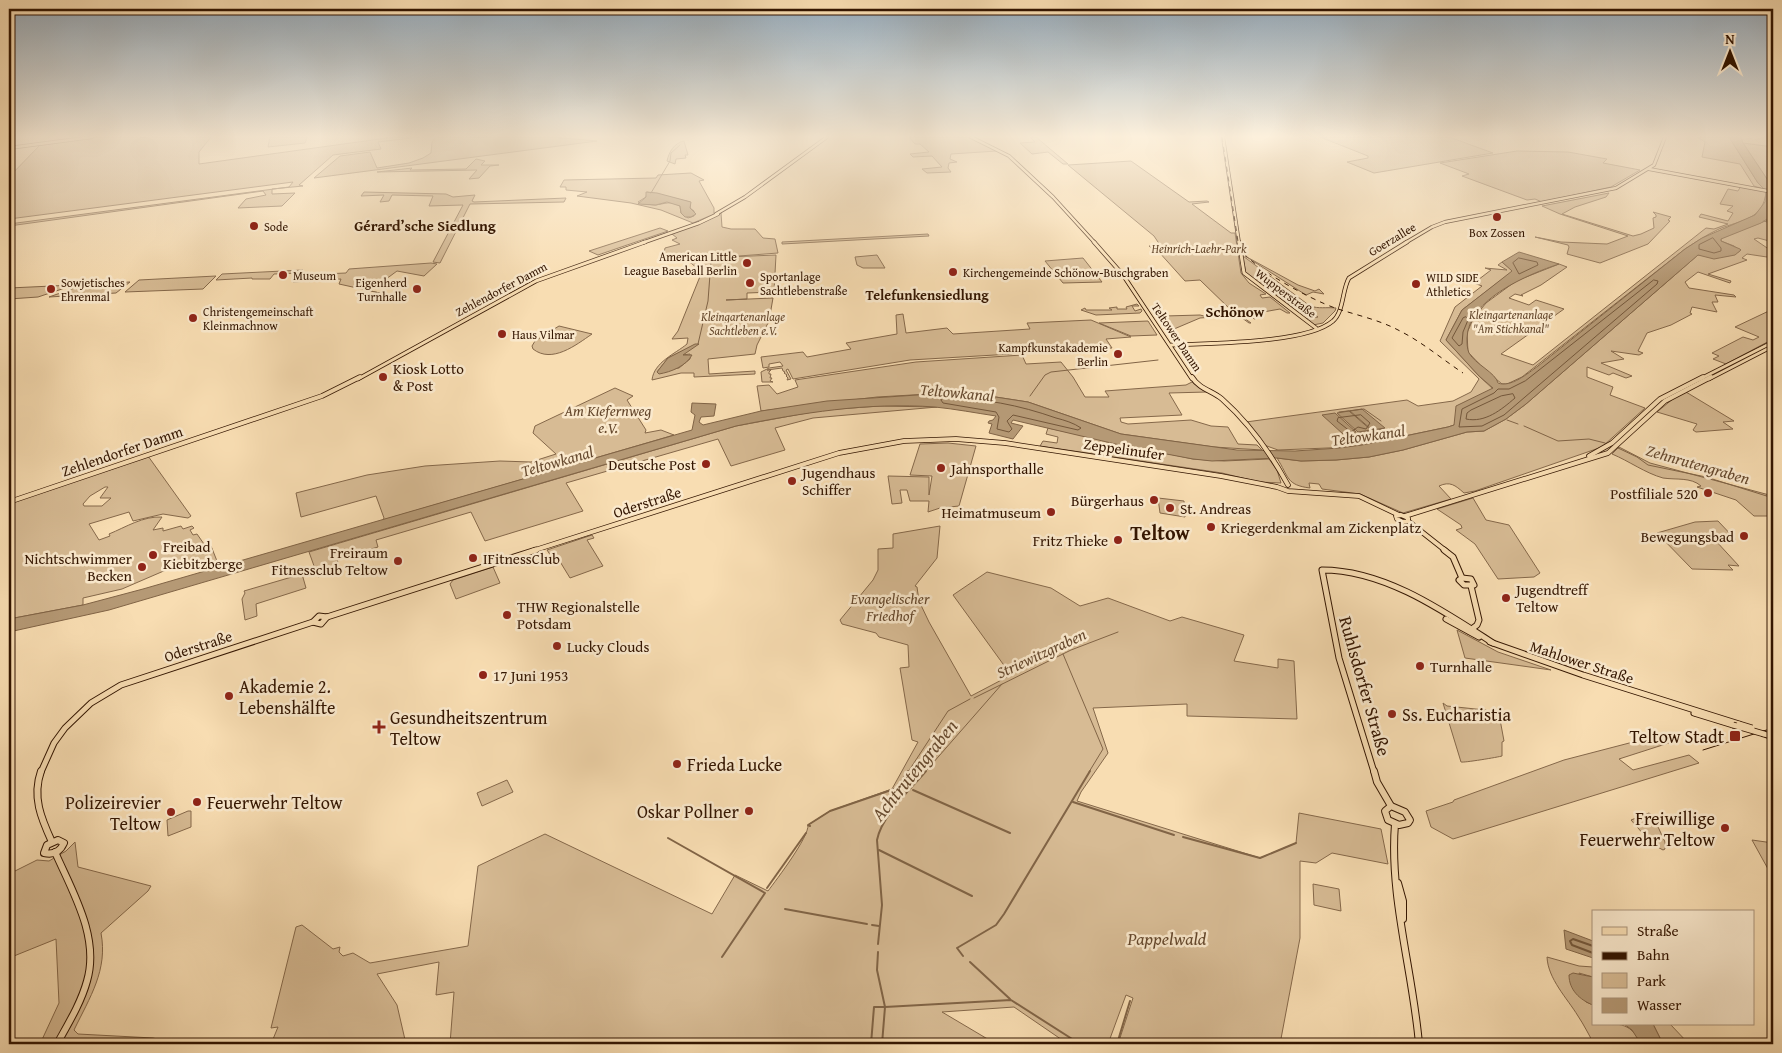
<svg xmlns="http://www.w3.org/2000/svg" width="1782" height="1053" font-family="'Gentium Book Plus',serif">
<rect width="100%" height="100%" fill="#f8ddb2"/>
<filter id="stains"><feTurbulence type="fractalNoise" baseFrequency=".004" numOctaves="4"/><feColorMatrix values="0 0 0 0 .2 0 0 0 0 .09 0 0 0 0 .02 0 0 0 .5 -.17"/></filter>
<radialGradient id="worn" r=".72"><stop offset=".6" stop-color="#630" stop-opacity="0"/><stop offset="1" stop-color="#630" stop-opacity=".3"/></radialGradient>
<g fill="#d7bb94" stroke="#85684a" fill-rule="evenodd">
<polygon points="96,137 211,137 199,152 199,164 394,137 420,137 378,142 381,149 333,155 299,185 303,186 272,189 272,194 295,193 282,206 238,208 246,199 266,195 263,191 9,226 9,224 289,187 293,182 9,219 9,177 40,145"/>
<polygon points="270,137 307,137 305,143 268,147"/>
<polygon points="436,137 551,137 597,141 314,178 340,156 370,152 377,168 409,163 423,158 431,153 432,142"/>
<polygon points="909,137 967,137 997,151 951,154 950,159 957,162 949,163 948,168 951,172 927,173 922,169 942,167 932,156 913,157 910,154 929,152 920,144 915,144"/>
<polygon points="1030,137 1036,137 1068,164 1063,164 1048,152 1032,154 1020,143 1035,142"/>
<polygon points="1320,137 1449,137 1493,153 1374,173 1347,162 1368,158 1368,156"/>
<polygon points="1697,137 1729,137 1758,183 1764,189 1754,186 1740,164 1702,157 1705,142"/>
<path d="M 684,141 L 688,155 L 685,155 L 686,158 L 676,159 L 675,164 L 667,161 C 669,152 674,143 684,141 Z"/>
<polygon points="1743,143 1773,147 1773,188"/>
<polygon points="1517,151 1568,152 1607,159 1603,163 1640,170 1611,187 1542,202 1535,199 1527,200 1462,176 1469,174 1440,163"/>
<polygon points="476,159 485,161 481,165 499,165 490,166 479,178 469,179 477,170 377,172 412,168 410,170 466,169"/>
<polygon points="1131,161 1189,202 1207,201 1209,202 1192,204 1231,233 1235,233 1241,273 1249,283 1266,294 1260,295 1262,298 1270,297 1290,313 1287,313 1280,309 1252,314 1258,318 1254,319 1253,318 1255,317 1249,313 1240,315 1251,323 1249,323 1238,315 1200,318 1167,332 1164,327 1171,324 1165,316 1200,315 1208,317 1206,314 1232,311 1200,280 1185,281 1158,251 1154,251 1149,246 1160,245 1154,236 1068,165"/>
<path d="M 691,173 L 704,180 L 699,181 L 714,208 L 714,214 L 693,223 L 661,210 L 631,203 L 577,196 L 587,192 L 566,190 L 566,187 L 560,187 L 564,180 L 656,178 L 658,175 ZM 647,192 L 690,202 L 690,208 L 694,211 L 694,216 L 688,218 L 681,213 L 680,206 C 671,200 665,204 655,205 C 650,205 643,203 638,202 L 646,197 Z"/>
<path d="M 1741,186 L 1766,191 C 1764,220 1741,220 1719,229 C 1706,235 1696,242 1685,249 L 1522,377 L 1507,384 L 1502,384 L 1485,370 L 1468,352 L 1467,333 L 1473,319 L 1486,303 L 1516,281 L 1559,264 L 1567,267 L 1541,285 L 1521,295 L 1523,296 L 1515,294 L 1509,298 L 1529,305 L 1536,300 L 1564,309 L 1501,354 L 1533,365 L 1706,228 L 1714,229 L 1728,224 L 1699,217 L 1701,214 L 1728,221 L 1733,213 L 1727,211 L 1733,206 L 1720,204 L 1728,189 L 1738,191 Z"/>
<polygon points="364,192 446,194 453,197 475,195 472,201 474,202 566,198 564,202 470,204 440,263 433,262 463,205 429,206 433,196 392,195 389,201 380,202 384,195 361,196"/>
<polygon points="1609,193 1606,197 1575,207 1562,214 1633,236 1641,234 1654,228 1653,218 1656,217 1656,215 1653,212 1671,217 1668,220 1670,221 1648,244 1600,263 1567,254 1569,247 1568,245 1535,237 1561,242 1607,244 1628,236 1560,214 1542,206"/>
<path d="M 721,213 L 722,227 L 731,229 L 755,229 L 763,238 L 775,239 L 778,253 L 726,257 L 776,255 L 774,292 L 747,293 L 747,299 L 726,300 L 773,298 L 769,321 L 757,345 L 755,354 L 708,359 L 709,374 L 755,371 L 755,374 L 694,377 L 694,373 L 681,373 L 652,380 C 654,362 675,354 687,344 L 688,338 L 672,339 L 678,331 L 701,274 L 698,273 C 697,261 674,256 664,253 L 665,248 L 680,244 L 672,240 L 677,238 L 672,234 ZM 693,346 L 682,355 L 690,354 L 690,359 L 679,368 L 657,372 L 668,358 Z"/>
<path d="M 1773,215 L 1773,242 L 1758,238 L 1754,239 L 1773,252 L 1773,255 L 1767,257 L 1747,254 L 1742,258 L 1747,260 L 1708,274 L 1731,281 L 1730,283 L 1698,272 L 1685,282 L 1689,288 L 1734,295 L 1736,297 L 1715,295 L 1718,302 L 1712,302 L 1717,312 L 1692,307 L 1690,313 L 1692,314 L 1671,325 L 1647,333 L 1638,351 L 1643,353 L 1639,355 L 1611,351 L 1624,359 L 1601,363 L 1632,376 L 1626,378 L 1613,373 L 1609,375 L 1587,367 L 1587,377 L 1613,387 L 1610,395 L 1645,408 L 1602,447 L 1475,491 L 1464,493 C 1455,485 1450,481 1439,486 L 1451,499 L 1403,513 L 1360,494 L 1322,489 L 1319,484 L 1309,483 L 1310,488 C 1286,485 1289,477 1277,458 L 1301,461 L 1336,460 L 1369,457 L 1403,450 L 1467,432 L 1484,431 L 1506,419 L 1526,404 L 1698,255 C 1712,255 1728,260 1740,251 L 1734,246 L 1721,241 L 1721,238 L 1768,220 Z"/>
<polygon points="660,228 668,231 598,255 589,251"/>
<polygon points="928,234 929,236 782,244 782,242"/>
<polygon points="877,255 885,268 863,268 857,265 855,257"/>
<path d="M 1243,256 L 1310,306 C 1319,309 1326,307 1336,308 L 1335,311 L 1323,323 L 1313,325 L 1306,319 L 1318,317 L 1303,306 L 1289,306 L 1246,274 Z"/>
<polygon points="1245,256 1298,285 1315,291 1319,289 1324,294 1313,292 1306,295"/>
<polygon points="1083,258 1102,282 1063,283 1045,261"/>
<polygon points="1502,262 1513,271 1462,310 1446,340 1479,376 1493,389 1454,425 1448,427 1352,447 1278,450 1264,445 1246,422 1407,400 1418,406 1453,401 1471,392 1479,379 1440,341 1455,307 1482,286 1474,283 1491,270 1485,268 1507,270 1498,265"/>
<polygon points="431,263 437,264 424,276 397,271 378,285 370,286 366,290 389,295 339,284 341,279 293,282 300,275 346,273 349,269"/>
<polygon points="303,270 299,273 274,274 270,279 252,279 252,278 216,280 222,274"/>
<polygon points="216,276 203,289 125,292 139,280"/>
<polygon points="130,282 116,293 49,297 86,284"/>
<polygon points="74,285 38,297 9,299 9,288"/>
<polygon points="1137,304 1139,306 1132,306 1135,311 1141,309 1142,311 1140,313 1096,315 1081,310 1085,308 1086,310 1112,310 1109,308 1117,307 1117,309 1127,309 1126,307"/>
<polygon points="1773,309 1773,339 1726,364 1713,359 1719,356 1712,353 1743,337 1753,340 1759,337 1735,327"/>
<polygon points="903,314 906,333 947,328 953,334 1030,329 1027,323 1091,320 1131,337 1106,339 1112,348 1023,353 1017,353 1020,352 1018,347 1014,347 1015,352 1012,354 910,360 793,379 788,369 786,370 791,379 787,380 788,378 786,376 787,375 784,373 785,372 783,371 782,368 767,370 771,370 769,372 769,374 771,374 770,378 772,378 770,381 773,382 762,382 761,372 769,368 783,366 780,362 769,364 769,367 763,368 761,357 803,352 807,357 851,349 846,343 897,334 896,315"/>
<polygon points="1148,321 1157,335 1131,336 1099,323"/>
<path d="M 559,326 L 592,334 C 576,345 552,364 533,349 L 532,346 L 535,341 Z"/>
<polygon points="1022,355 1026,364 1061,362 1073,377 1085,397 1109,397 1105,391 1186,385 1192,382 1207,392 1169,393 1182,415 1120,418 1121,422 1128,424 1191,420 1211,426 1228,427 1238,444 1257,445 1262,450 1214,447 1121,434 1028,402 976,394 947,393 877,397 761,411 757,386 769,385 777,394 798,387 795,380 916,362"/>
<polygon points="615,388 633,396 627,400 646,430 645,433 661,430 674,435 383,520 384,518 376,496 301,517 296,493 367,475 425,466 500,461 531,462 556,454 533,433 535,426"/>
<polygon points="1686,392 1734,421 1723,422 1733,429 1696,432 1693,430 1697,424 1657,412 1674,398"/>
<polygon points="880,406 937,407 813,418 775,428 785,450 731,466 718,439 566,483 583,511 485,541 471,512 376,540 378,547 337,559 340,571 318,577 309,552 736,426 823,410"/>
<polygon points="1048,428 1193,459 1224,461 1269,459 1277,470 1281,483 1259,482 1222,473 1040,446 1043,441 1057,443 1058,437 1046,434"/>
<polygon points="948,443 976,446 959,506 940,508 928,512 929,501 910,501 907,490 900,490 902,503 892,504 888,476 929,477 929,495 932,476 910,475 920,444"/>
<path d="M 1619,447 L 1650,463 L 1773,496 L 1773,516 L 1754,516 L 1736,500 L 1697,487 L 1701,486 C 1691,477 1676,480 1663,478 C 1645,473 1629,461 1612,454 Z"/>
<path d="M 148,456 L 191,516 L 188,518 L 163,514 L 133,521 L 129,512 L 89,524 L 99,540 L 110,536 L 109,534 C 126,527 143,516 162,517 L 153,530 L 163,528 L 163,531 L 181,526 L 183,529 L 192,526 L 194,528 L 190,530 L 193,535 L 197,534 L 204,544 L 211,546 L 217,561 L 166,570 L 122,589 L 83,598 L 83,605 L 9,619 L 9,503 ZM 105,487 L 108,487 L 100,498 L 111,498 L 102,506 L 84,506 L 83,504 L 90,496 Z"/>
<polygon points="1158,498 1184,501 1185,517 1160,513"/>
<polygon points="1473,498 1486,520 1509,525 1540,573 1534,577 1498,579 1475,544 1456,530 1462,528 1461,525 1437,509"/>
<polygon points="1718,521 1736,540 1715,540 1739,566 1728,565 1733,570 1692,569 1657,533 1695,522"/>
<path d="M 940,526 L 937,558 L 915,586 L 917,587 L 919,601 L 929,622 L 971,696 L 1011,675 L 953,595 L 987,572 L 1051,588 L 1080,606 L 1108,598 L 1170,621 L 1182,617 L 1244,635 L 1234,661 L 1278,668 L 1278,659 L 1294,661 L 1297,719 L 1187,716 L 1187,704 L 1093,708 L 1108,753 L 1081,792 L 1077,801 L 1260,858 L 1296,843 L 1299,813 L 1381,829 L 1388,864 L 1332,853 L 1316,863 L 1300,861 L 1300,938 L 1280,1044 L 1118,1044 L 1133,998 L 1126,995 L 1108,1044 L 1068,1044 L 1014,1007 L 942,1012 L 996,1044 L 450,1044 L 454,992 L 436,995 L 439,962 L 377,974 L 397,1005 L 406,1044 L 271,1044 L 278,1027 L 271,1028 L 296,927 L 302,925 L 333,949 L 340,947 L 339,952 L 343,956 L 353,953 L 370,963 L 468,946 L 478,866 L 545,834 L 712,914 L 735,875 L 768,891 C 777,879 809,837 808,825 L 830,811 L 892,789 L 918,742 L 912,740 L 900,668 L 909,667 L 908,645 L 879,637 L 876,633 L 842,624 L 840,620 L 873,580 L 878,570 L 878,549 L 893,548 L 893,534 Z"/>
<polygon points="592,535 594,538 587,540 603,566 570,578 559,560 556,561 557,556 551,556 547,550"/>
<polygon points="493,567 500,583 456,599 450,584 453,580"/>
<polygon points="302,574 306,588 256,604 257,616 245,620 242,599 245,593 244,591"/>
<polygon points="1457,630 1498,652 1551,670 1465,658"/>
<path d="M 1443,703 L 1447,706 L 1485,710 L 1499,714 L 1504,741 L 1502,742 L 1502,756 C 1499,757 1463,763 1461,762 Z"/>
<polygon points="1660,735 1675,741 1619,759 1633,770 1689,755 1699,763 1453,839 1431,827 1426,811 1453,802 1454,800 1564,760"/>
<polygon points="507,780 513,792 482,806 477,793"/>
<polygon points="188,811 191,811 191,827 168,836 167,820"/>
<polygon points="1649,813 1653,816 1665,842 1665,849 1663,850 1652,844 1631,820"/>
<polygon points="1752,840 1773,843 1773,878"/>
<path d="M 75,842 L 78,867 L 151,886 L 148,891 L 101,933 C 108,970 90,997 74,1030 L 78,1034 L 153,1038 L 180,1044 L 40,1044 L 59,1003 L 56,939 L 9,958 L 9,874 L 37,860 L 49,861 L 66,851 Z"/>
<polygon points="1313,884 1339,889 1341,911 1314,905"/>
<path d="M 1547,957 L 1579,966 L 1593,967 L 1593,977 L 1579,973 L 1586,1002 L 1593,1005 L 1593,1024 C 1616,1024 1630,1020 1641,1044 L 1594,1044 C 1589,1035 1584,1025 1578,1016 C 1567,998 1548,979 1547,957 Z"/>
<polygon points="1653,1024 1670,1024 1689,1044 1663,1044"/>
</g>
<g fill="#b59975" stroke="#816446">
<path d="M 1729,137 L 1741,137 L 1743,143 L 1773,188 L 1773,215 L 1761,223 L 1721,239 L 1721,241 L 1740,249 L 1741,250 L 1735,255 L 1714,259 L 1698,255 L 1526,404 L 1506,419 L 1484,431 L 1467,432 L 1403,450 L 1369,457 L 1336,460 L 1301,461 L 1277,458 L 1212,461 L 1193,459 L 1124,446 L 1013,420 L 1011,423 L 1023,426 L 1013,439 L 989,433 L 992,424 L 988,423 L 989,421 L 993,420 L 996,416 C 976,413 955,409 935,407 C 867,402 802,413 736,426 L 109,610 L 9,632 L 9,619 L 83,605 L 143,589 L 692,430 L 695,415 L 691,412 L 692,403 L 716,404 L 714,416 L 701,417 L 699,422 L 703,425 L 761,411 L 827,401 L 947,393 L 976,394 L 1028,402 L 1121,434 L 1237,450 L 1295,451 L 1339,448 L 1362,445 L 1448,427 L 1454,425 L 1456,406 L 1493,388 L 1479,376 L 1446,340 L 1462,310 L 1512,271 L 1502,262 L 1519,252 L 1559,264 C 1529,274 1468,299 1467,338 C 1467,343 1467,349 1469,353 C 1475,364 1496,373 1498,383 C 1511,388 1528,373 1538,366 L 1685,249 L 1702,238 L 1755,215 L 1765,202 L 1766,191 L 1758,183 Z"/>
<polygon points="646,192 657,193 691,202 690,208 696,214 691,217 685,217 681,213 680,206 667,202 656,205 638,204 646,197"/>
<path d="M 695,344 L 699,344 L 683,355 L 692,355 C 686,366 671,372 659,374 L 657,372 L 668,358 Z"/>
<polygon points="1362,409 1385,428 1372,430 1350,411"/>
<polygon points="1349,411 1371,430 1358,432 1337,413"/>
<polygon points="1335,413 1356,432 1343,434 1322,415"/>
<polygon points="1564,930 1593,941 1593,958 1566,949"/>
<path d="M 1573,973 L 1593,977 L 1593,1005 C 1580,1000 1569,990 1569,975 Z"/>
<polygon points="1624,1024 1653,1024 1663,1044 1641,1044 1632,1030"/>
</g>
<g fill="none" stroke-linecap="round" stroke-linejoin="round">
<g stroke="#74573a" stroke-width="1">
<polygon points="1713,238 1721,248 1721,251 1714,253 1699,249 1699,245"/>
<polygon points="1519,258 1537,262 1538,265 1519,274 1513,263"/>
<polygon points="1654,280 1658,281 1657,284 1504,415 1482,426 1459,427 1462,409 1494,393 1498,389 1509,389 1525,381"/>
<polygon points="1466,317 1468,320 1463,332 1462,344 1459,346 1452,338 1463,318"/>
<path d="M 1513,394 L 1515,398 C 1501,410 1485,423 1466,419 L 1467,413 L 1471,410 L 1501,396 Z"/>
<path d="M 944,398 C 983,398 1019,405 1056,418 C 1064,420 1074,423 1081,428 L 1078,430 L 1013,415 L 1007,421 L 1012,429 L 1009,432 L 997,429 L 999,417 L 996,412 L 943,403 L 941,400 Z"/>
<polygon points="1361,415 1370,423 1366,429 1358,427 1351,432 1337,421 1338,418"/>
</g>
<polyline stroke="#74573a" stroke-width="2" points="1593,946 1573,939 1570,941 1572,945 1593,953"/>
<g stroke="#816446" stroke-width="1">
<polyline points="651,193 670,161 671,153 680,145"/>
<polyline points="1764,221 1773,224"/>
<polyline points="698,344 708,301 711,261"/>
<polyline points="1030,396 1045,375 1051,372 1158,360"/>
<polyline points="1339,412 1364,409 1381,421"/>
<polyline points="1507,420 1518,424"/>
<polyline points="1524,426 1558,441 1589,439 1605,443"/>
<polyline points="1345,435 1384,429"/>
<polyline points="1618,448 1637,457 1648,465 1706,477 1773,498"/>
<polyline points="1063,654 1103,749 1089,772"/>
<polyline points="974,698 1071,650 1118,632"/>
<polyline points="908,772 948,711 970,699"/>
<polyline points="925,772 1002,684"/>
</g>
<g stroke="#816446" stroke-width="2">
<polyline points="913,790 1010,833"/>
<polyline points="1073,802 1174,835"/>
<polyline points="810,826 808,825 830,811 897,788 908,771"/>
<polyline points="1183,837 1260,858 1296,843"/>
<polyline points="668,838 765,893 722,957"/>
<polyline points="879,850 972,896"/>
<polyline points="767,888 806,833"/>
<polyline points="785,909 867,924"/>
<polyline points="872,925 879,926"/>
<path d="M 878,944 L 882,905 L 877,840 C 882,815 910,790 926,771"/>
<polyline points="878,952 877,970 885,1007 1011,1000 1080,1044"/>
<polyline points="963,956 957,948 996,925 1004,914 1090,771"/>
<polyline points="970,962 1010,999"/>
<polyline points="871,1044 874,1007 885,1007 882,1044"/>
<polyline points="1117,1044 1130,1001"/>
</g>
<defs>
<g id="major-far4">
<polyline points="971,137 1009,156 1053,197 1095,243"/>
<polyline points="1223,137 1239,243"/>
<polyline points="9,148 92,137"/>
<polyline points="1649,169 1773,192"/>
<polyline points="716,214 745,197 827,137"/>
<polyline points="642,243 699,223 718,214"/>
<polyline points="1405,243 1432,227 1445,222 1616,188 1654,165 1665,137"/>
</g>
<g id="major-far3">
<polyline points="1094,242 1123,275 1192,379"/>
<polyline points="1239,242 1244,273 1316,328"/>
<path d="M 1171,345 C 1208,343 1306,344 1333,321 C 1344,311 1342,290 1349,278 L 1407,242"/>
<polyline points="358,379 536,281 645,242"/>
<polyline points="1700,379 1773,342"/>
<polyline points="1709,379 1773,346"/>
</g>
<g id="major-far2">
<path d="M 1192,377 C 1199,389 1213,391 1222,399 C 1249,423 1271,454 1288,485"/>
<polyline points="1589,456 1612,443 1660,399 1703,377"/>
<polyline points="9,502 322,396 360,377"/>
<polygon points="1401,515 1408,518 1408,521 1403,522 1397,519 1396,516"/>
<polyline points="1405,516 1608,453 1665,401 1711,377"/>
<polyline points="1408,521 1446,551"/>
<polyline points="532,551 839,453 904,441 956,439 1005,443 1221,476 1277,487 1288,491 1359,496 1399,515"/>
</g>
<g id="major-far1">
<polyline points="1444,550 1453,557 1462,578"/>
<polygon points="1462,578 1471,579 1474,585 1464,585 1459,580"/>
<polyline points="1446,619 1479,637"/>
<polyline points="313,622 321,624 327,617"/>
<polyline points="1469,631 1477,625 1479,620 1471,586"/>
<polyline points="1490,642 1583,675 1739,724"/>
<polyline points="1694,713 1733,725"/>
<polyline points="1764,734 1773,737"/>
<polyline points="41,772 54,743 65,728 91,703 121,685 313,622 319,616 327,617 536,550"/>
<path d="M 1374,772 L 1339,658 L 1322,570 C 1384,570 1442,610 1493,643"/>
</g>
<g id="major">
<path d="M 41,771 C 32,797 41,818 52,842"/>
<polyline points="1374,771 1377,782 1391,806"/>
<polygon points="1391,806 1405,812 1410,820 1408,823 1399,825 1388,820 1385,811"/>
<path d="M 1395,824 C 1389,896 1413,972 1419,1044"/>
<path d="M 58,840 L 64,843 C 60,852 53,855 44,853 L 47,845 Z"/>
<path d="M 55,852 C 72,891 100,937 87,981 C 81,1003 68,1024 57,1044"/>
<polyline points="1398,883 1403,901 1403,919"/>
</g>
</defs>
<use href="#major-far4" stroke="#331500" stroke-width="4"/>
<use href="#major-far3" stroke="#331500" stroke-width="4.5"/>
<use href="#major-far2" stroke="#331500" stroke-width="5.5"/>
<use href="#major-far1" stroke="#331500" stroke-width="7"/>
<use href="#major" stroke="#331500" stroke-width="8"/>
<use href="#major-far4" stroke="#f8ddb2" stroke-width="2.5"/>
<use href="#major-far3" stroke="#f8ddb2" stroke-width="3"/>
<use href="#major-far2" stroke="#f8ddb2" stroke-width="4"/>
<use href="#major-far1" stroke="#f8ddb2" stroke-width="5"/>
<use href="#major" stroke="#f8ddb2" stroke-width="6"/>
<polyline stroke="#331500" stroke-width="1" points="1703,750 1773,728"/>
<path stroke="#331500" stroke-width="1" stroke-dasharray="5 5" stroke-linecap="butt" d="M 1222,137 L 1239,248 C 1254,269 1310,299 1335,308 C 1356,315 1380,320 1400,331 C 1422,342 1442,359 1463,373"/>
<defs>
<g id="major-bridge">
<polyline points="1739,724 1752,728"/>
<polyline points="1733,725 1764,734"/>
</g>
</defs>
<use href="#major-bridge" stroke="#331500" stroke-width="7" stroke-linecap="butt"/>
<use href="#major-bridge" stroke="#f8ddb2" stroke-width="5"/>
</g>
<linearGradient id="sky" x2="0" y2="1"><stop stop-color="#93a9ba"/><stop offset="0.48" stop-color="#fcf0dc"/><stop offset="1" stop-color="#fcf0dc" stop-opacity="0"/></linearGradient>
<rect width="1782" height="284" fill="url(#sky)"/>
<g fill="#8f2418" stroke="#fae9cd" stroke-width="2">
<circle cx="1497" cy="217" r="5"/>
<circle cx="254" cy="226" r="5"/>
<circle cx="747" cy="263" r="5"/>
<circle cx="953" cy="272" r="5"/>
<circle cx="283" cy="275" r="5"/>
<circle cx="750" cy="283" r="5"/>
<circle cx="1416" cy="284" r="5"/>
<circle cx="51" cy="289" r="5"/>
<circle cx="417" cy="289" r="5"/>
<circle cx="193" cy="318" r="5"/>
<circle cx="502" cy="334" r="5"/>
<circle cx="1118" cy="354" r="5"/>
<circle cx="383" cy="377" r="5"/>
<circle cx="706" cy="464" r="5"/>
<circle cx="941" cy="468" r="5"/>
<circle cx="792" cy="481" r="5"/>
<circle cx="1708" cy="493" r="5"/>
<circle cx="1154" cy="500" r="5"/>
<circle cx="1170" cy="508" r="5"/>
<circle cx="1051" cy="512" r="5"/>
<circle cx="1211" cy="527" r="5"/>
<circle cx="1744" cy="536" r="5"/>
<circle cx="1118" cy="540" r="5"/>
<circle cx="153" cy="555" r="5"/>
<circle cx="473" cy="558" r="5"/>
<circle cx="398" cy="561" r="5"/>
<circle cx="142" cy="567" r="5"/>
<circle cx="1506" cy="598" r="5"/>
<circle cx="507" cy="615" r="5"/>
<circle cx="557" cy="646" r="5"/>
<circle cx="1420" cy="666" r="5"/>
<circle cx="483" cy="675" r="5"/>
<circle cx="229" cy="696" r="5"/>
<circle cx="1392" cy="714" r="5"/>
<path d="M376.5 719.5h5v5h5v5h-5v5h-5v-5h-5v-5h5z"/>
<rect x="1729" y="730" width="12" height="12" rx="2.5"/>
<circle cx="677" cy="764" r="5"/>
<circle cx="197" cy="802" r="5"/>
<circle cx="749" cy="811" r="5"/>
<circle cx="171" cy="812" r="5"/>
<circle cx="1725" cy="828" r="5"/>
</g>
<g text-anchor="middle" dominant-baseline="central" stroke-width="5" stroke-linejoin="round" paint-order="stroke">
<g font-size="12" fill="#331500" stroke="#fae9cd" text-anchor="start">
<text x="264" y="226">Sode</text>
<text x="1497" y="232" text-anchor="middle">Box Zossen</text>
<text x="737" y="256" text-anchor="end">American Little<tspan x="737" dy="14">League Baseball Berlin</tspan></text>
<text x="963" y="272">Kirchengemeinde Schönow-Buschgraben</text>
<text x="293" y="275">Museum</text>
<text x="760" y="276">Sportanlage<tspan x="760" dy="14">Sachtlebenstraße</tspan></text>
<text x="1426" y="277">WILD SIDE<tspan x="1426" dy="14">Athletics</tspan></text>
<text x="61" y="282">Sowjetisches<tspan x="61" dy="14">Ehrenmal</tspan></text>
<text x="407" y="282" text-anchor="end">Eigenherd<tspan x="407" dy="14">Turnhalle</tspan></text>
<text x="203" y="311">Christengemeinschaft<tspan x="203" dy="14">Kleinmachnow</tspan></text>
<text x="512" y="334">Haus Vilmar</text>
<text x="1108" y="347" text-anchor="end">Kampfkunstakademie<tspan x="1108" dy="14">Berlin</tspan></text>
</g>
<g font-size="12" fill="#331500" stroke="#fae9cd">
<text transform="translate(1392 239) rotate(-31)">Goerzallee</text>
<text transform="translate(501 289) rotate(-28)">Zehlendorfer Damm</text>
<text transform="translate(1286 293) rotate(37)">Wupperstraße</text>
<text transform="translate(1177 337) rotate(56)">Teltower Damm</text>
</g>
<g font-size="12" font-style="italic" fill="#64472c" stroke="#fae9cd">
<text x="1199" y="248">Heinrich-Laehr-Park</text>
<text x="1511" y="314">Kleingartenanlage<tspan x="1511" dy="14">"Am Stichkanal"</tspan></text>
<text x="743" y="316">Kleingartenanlage<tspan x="743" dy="14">Sachtleben e.V.</tspan></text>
</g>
<g font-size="14" font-weight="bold" fill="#331500" stroke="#fae9cd">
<text x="927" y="295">Telefunkensiedlung</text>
</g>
<g font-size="15" font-weight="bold" fill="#331500" stroke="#fae9cd">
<text x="425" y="225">Gérard’sche Siedlung</text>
<text x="1235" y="311">Schönow</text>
</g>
<g font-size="15" fill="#331500" stroke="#fae9cd" text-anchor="start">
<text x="393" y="368">Kiosk Lotto<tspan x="393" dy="17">&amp; Post</tspan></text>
<text x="696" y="464" text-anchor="end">Deutsche Post</text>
<text x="951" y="468">Jahnsporthalle</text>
<text x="802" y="472">Jugendhaus<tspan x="802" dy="17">Schiffer</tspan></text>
<text x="1698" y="493" text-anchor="end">Postfiliale 520</text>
<text x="1144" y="500" text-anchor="end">Bürgerhaus</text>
<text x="1180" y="508">St. Andreas</text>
<text x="1041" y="512" text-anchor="end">Heimatmuseum</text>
<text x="1221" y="527">Kriegerdenkmal am Zickenplatz</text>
<text x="1734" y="536" text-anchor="end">Bewegungsbad</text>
<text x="1108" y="540" text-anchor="end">Fritz Thieke</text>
<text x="163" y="546">Freibad<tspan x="163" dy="17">Kiebitzberge</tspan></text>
<text x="388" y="552" text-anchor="end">Freiraum<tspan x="388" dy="17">Fitnessclub Teltow</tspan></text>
<text x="132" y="558" text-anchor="end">Nichtschwimmer<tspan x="132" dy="17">Becken</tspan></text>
<text x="483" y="558">IFitnessClub</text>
<text x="1516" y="589">Jugendtreff<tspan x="1516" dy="17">Teltow</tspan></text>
<text x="517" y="606">THW Regionalstelle<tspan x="517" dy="17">Potsdam</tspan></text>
<text x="567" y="646">Lucky Clouds</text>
<text x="1430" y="666">Turnhalle</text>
<text x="493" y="675">17 Juni 1953</text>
</g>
<g font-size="15" font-style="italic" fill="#64472c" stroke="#fae9cd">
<text x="608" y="410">Am Kiefernweg<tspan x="608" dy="17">e.V.</tspan></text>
<text x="890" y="598">Evangelischer<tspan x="890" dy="17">Friedhof</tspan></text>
</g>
<g font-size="15" fill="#331500" stroke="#fae9cd">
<text transform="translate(1124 449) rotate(8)">Zeppelinufer</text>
<text transform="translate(122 451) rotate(-19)">Zehlendorfer Damm</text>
<text transform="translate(647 502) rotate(-18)">Oderstraße</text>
<text transform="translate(198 646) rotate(-18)">Oderstraße</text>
<text transform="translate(1582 662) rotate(18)">Mahlower Straße</text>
</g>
<g font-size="16" font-style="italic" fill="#674a2f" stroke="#fae9cd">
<text transform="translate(957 392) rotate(5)">Teltowkanal</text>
<text transform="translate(1368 435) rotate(-8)">Teltowkanal</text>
<text transform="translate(557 461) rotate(-16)">Teltowkanal</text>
<text transform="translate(1698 464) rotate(16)">Zehnrutengraben</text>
<text transform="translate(1041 653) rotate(-25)">Striewitzgraben</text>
</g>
<g font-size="18" fill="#331500" stroke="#fae9cd" text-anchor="start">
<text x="239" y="686">Akademie 2.<tspan x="239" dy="21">Lebenshälfte</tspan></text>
<text x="1402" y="714">Ss. Eucharistia</text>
<text x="390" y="717">Gesundheitszentrum<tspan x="390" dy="21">Teltow</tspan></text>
<text x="1724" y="736" text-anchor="end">Teltow Stadt</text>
<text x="687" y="764">Frieda Lucke</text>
<text x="161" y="802" text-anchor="end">Polizeirevier<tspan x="161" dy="21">Teltow</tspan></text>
<text x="207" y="802">Feuerwehr Teltow</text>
<text x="739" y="811" text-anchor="end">Oskar Pollner</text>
<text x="1715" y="818" text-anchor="end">Freiwillige<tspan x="1715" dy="21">Feuerwehr Teltow</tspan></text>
</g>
<g font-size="18" fill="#331500" stroke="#fae9cd">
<text transform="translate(1365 686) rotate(74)">Ruhlsdorfer Straße</text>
</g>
<g font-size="18" font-style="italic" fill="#64472c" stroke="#fae9cd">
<text x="1167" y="938">Pappelwald</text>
</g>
<g font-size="19" font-style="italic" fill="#674a2f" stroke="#fae9cd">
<text transform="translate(914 770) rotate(-51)">Achtrutengraben</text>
</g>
<g font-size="20" font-weight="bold" fill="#331500" stroke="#fae9cd">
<text x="1160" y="532">Teltow</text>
</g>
</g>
<rect width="1782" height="1053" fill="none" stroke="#f8ddb2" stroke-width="30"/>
<rect x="10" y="10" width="1762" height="1033" fill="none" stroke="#331500" stroke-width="2.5"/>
<rect x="15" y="15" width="1752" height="1023" fill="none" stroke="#331500"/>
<rect x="1592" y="910" width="162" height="115" fill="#fae9cd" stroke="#aa947b"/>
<rect x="1602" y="927" width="25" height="8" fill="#f8ddb2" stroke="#aa947b"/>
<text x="1637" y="936" font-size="15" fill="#331500">Straße</text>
<rect x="1602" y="952" width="25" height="8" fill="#331500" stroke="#aa947b"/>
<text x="1637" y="960" font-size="15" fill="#331500">Bahn</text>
<rect x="1602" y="973" width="25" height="15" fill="#d7bb94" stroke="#aa947b"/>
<text x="1637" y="986" font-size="15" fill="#331500">Park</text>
<rect x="1602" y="998" width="25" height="15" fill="#b59975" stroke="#aa947b"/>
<text x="1637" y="1010" font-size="15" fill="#331500">Wasser</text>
<g transform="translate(1730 52)" stroke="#fae9cd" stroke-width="4" paint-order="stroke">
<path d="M0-4L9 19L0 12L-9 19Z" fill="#331500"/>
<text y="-8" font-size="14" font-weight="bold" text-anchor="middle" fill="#331500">N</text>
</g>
<rect width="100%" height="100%" filter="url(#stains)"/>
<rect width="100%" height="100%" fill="url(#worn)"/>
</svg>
